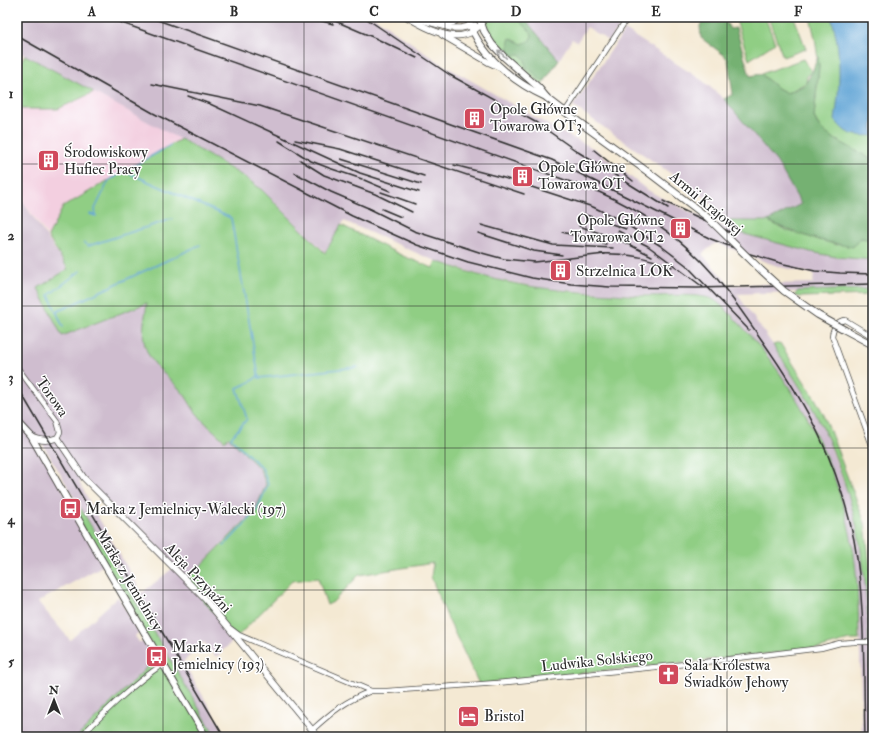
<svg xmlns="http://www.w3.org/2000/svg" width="890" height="754" font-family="'IM FELL Double Pica',serif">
<rect width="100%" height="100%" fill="#fff"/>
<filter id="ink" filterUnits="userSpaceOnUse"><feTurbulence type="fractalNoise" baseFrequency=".025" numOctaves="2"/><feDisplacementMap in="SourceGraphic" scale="8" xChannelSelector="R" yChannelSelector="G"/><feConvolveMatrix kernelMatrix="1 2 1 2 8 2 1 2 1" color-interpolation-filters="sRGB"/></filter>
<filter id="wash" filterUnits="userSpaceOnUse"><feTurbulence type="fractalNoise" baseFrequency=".012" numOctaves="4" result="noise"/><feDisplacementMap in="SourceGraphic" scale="16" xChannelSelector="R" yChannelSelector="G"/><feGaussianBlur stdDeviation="0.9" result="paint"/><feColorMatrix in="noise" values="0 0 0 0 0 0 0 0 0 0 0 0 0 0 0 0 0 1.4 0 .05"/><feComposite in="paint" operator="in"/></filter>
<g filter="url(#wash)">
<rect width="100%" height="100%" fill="#f4e9d3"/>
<polygon fill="#f3cfe0" points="94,92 181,139 124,171 63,207 48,237 17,193 17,109 58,109"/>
<g fill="#cfbdcf" fill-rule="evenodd">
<path d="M 17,17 L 374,17 L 442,64 L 559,131 L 595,149 L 646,189 L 660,197 L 701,217 L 737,232 L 811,252 L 836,257 L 873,260 L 873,289 L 737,294 L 773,345 L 811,405 L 828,440 L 851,503 L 859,537 L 865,577 L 868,625 L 870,737 L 862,737 L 859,613 L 853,551 L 850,534 L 830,469 L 821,445 L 811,423 L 796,398 L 773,364 L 712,299 L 701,297 L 677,296 L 651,296 L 599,293 L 542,288 L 490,278 L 428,258 L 344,221 L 326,253 L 262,190 L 246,178 L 174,136 L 17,51 ZM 716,243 L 766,262 L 784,268 L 814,274 L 813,283 L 731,285 L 729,284 L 702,254 Z"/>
<polygon points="523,17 627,17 609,41 587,27 577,42 572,39 559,60"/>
<polygon points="625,30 703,81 724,99 777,162 801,204 768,221 728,221 702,195 573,106"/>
<path d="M 17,193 L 68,269 L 38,288 L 62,336 L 147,303 L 143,334 L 145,348 L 155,364 L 183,392 L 193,409 L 224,441 L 228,437 L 260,469 L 266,484 L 255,511 L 246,521 L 236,638 L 216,657 L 204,642 L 183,662 L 227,737 L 216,737 L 42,443 L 40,440 L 35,439 L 104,565 L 38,602 L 70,640 L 118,597 L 139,632 L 135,636 L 139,642 L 145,642 L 155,660 L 77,737 L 17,737 ZM 84,478 L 173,568 L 142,593 L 94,510 L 79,482 Z"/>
</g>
<g fill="#90ce84" stroke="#5e7c58">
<path d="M 483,17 L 523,17 L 559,60 L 542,85 C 516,63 495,49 483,17 Z"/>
<polygon points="735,17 765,17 775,43 749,60"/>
<polygon points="768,17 794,17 806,49 783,57"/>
<polygon points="810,17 873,17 873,160 830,137 822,131 814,117 819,67 815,38"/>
<polygon points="25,55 94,92 58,109 17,109 17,69"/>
<polygon points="803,59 812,72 807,76 806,83 787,93 776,87 761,74"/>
<path d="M 181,139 L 246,178 L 262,190 L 325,253 L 341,225 L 403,256 L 433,268 L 436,261 C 453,266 471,274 490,278 C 528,288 572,292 612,294 C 625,295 639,296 652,296 C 667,296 698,293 712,299 C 723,304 746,331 755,341 C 801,396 835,462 850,533 C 858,568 858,604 859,640 L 849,640 L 821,648 L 479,684 L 448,619 L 431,577 L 433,563 L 359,575 L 333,602 L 327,605 L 318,578 L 292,581 L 236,638 L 186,581 L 255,511 L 266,484 L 260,469 L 228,437 L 225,441 C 214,431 203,422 194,410 C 190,404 187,397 182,392 C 171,378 150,365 145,346 C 141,332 145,318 147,303 L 62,336 L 38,288 L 68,269 L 48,237 L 63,207 L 124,171 Z"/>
<polygon points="728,221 768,221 788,231 837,245 856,242 860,238 868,239 873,242 873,260 836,257 811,252 737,232"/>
<polygon points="873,289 873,295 802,297 794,296 798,291"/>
<path d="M 780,343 L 816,400 L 824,415 L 865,523 L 873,594 L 873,737 L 870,737 C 869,678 871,617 862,558 C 857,518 844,477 828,439 C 813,405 793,376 773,345 Z"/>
<polygon points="77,502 216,737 77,737 158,656 70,506"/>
</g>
<g fill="#74b172" stroke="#506e4e">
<path d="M 521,17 L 523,17 L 559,60 L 544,82 L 538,78 L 534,73 L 526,67 L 525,60 L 520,54 L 514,55 L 510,53 C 508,50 508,41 510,38 L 522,44 L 529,41 L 532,36 L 531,32 L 520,21 Z"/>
<path d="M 704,17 L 725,17 L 726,22 L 730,29 L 736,28 L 750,76 L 761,74 L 776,87 L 787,93 L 805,85 L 812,72 L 818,56 L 819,67 L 814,117 C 821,135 838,140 853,149 C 860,152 866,157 873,160 L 873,242 L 868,239 L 860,238 L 853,247 C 823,242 795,234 768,221 L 801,204 L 777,162 L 724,99 L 733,94 L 728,60 L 724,55 L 701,38 L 700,26 Z"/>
</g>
<path fill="#61a4d5" stroke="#466880" d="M 831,17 L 873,17 L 873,136 C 853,135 848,137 835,120 C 840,86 842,50 831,17 Z"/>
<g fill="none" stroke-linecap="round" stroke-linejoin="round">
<g stroke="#61a4d5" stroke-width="1.5">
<polyline points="124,171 231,218 259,378 358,367"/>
<polyline points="90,214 96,216 95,209 109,180 171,145"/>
<polyline points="84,243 88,246 172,219"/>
<polyline points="56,312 200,245"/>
<polyline points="63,327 49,295 80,271"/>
<polyline points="224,546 256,512 268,484 262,468 231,438 247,419 237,388 252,381 259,375"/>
</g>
</g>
</g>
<g filter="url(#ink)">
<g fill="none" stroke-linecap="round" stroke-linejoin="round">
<defs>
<g id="minor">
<polyline points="565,112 628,17"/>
<path d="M 873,337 L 845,320 C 836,321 833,328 832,336 L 873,448"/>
<polyline points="17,367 57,421 60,432 57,438"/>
<polyline points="231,629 239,635 371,691 387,691 497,683 705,662 821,648 840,643 854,642"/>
<path d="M 312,730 C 332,712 345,701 371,691"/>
<path d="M 80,737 C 106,711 133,684 163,664"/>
</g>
<g id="tertiary">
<path d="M 407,17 C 424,27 452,43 472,32 C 475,30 478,27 482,24"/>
<polyline points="414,18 451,28 461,28 475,25"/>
<polyline points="443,25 454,22 460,17"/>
<polyline points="442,35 488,62 499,67"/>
<path d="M 31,436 C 39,441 49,441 57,438 L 84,478 L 205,599 L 318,737"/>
</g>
<g id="secondary">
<path d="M 468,17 C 477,53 513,82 546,97"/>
<polyline points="479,17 484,31 492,44 504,57 539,88 547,98 572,117 648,172"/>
<polyline points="845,330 873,345"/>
<polyline points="17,421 31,436 93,545 206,737"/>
</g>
</defs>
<use href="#minor" stroke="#494844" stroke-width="6"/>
<use href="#tertiary" stroke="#494844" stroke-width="7"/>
<use href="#secondary" stroke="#494844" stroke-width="8"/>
<use href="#minor" stroke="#fff" stroke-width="4.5"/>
<use href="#tertiary" stroke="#fff" stroke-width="5.5"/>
<use href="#secondary" stroke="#fff" stroke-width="6"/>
<g stroke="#2b2b2b" stroke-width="1.5">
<path d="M 105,17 L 599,192 C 642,211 682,238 713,274 C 731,295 746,317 761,339 C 807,404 838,462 854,540 C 866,605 863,672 865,737"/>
<polyline points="149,17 552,160 711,239 747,253 784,264 815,271 840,273 873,274"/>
<polyline points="308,17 333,24"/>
<polyline points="326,17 375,38 417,58"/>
<polyline points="364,17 450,75 537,123 578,152 668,208"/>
<polyline points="17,36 153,113 352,216 417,245 468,262 532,278 571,284 610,287 697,288 873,284"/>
<polyline points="152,84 260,106 524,194"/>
<polyline points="188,96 210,104 360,173 419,192"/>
<polyline points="295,140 340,149 424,176"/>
<polyline points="279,141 311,161 329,168 362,179"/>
<polyline points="594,150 633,181"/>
<polyline points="341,159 421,184"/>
<polyline points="300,160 324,175 375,194 412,212"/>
<polyline points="454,165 504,178 593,207 616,218 661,246 686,265 749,330"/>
<polyline points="295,173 331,192 373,210"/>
<polyline points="364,180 390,191"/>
<polyline points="381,192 415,204"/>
<polyline points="663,201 732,233"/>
<polyline points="368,208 414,231 482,253 504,259 535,262 605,254"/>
<polyline points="382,209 401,217"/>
<polyline points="583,214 626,229"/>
<polyline points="481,225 553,245 613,248"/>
<polyline points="579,226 620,240 652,256"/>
<polyline points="618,231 648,246 703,287"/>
<polyline points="562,232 606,244"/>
<polyline points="478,233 534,251 562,255"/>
<path d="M 600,254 C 626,253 648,257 672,267"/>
<polyline points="17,386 224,737"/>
</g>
<defs>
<polyline id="minor-bridge" points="854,642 873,642"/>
<polyline id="secondary-bridge" points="648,172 707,217 761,270 784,291 818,315 845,330"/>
</defs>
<use href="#minor-bridge" stroke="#494844" stroke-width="6" stroke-linecap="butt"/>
<use href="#secondary-bridge" stroke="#494844" stroke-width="8" stroke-linecap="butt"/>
<use href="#minor-bridge" stroke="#fff" stroke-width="4.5"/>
<use href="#secondary-bridge" stroke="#fff" stroke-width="6"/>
</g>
<defs><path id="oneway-shaft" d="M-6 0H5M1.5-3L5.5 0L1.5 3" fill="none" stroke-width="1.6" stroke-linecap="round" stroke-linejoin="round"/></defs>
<use stroke="#a0a0a0" href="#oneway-shaft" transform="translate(502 54) rotate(-136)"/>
</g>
<path fill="none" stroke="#2b2b2b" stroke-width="1" stroke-opacity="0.55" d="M 163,17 L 163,737M 304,17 L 304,737M 445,17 L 445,737M 586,17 L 586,737M 727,17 L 727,737M 17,164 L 873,164M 17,306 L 873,306M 17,448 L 873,448M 17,590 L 873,590"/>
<defs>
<symbol id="building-square" viewBox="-11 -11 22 22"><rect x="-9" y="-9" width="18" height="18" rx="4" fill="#d1495b" stroke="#fff"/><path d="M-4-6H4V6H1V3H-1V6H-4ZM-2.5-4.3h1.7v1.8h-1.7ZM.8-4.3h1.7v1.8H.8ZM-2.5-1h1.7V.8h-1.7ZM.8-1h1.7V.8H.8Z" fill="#fff"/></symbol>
<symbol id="bus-square" viewBox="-11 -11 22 22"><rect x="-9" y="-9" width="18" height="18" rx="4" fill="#d1495b" stroke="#fff"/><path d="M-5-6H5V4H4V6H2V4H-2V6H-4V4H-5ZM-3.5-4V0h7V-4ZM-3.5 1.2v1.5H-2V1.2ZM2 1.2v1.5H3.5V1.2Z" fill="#fff"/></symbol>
<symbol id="church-square" viewBox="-11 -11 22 22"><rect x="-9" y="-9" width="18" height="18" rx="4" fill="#d1495b" stroke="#fff"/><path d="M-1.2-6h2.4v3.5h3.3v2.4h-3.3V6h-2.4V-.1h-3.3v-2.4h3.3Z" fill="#fff"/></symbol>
<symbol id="hotel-square" viewBox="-11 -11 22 22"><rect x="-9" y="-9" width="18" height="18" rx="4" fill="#d1495b" stroke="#fff"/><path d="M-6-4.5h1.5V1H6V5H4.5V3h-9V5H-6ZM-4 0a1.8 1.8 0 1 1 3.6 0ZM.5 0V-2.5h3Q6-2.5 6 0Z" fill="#fff"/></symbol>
</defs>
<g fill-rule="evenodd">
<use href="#building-square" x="462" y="106" width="25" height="25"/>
<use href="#building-square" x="36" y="148" width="25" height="25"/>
<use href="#building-square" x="510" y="164" width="25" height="25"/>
<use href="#building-square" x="668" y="216" width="25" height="25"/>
<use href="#building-square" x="548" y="258" width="25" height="25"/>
<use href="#bus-square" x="58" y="496" width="25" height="25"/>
<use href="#bus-square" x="144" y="644" width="25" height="25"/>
<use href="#church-square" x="656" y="662" width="25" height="25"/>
<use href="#hotel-square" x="456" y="704" width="25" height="25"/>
</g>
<g text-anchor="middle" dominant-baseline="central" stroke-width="3" stroke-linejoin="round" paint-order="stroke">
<g font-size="15" fill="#2b2b2b" stroke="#fff" text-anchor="start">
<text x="490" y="109">Opole Główne<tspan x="490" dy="17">Towarowa OT3</tspan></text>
<text x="64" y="152">Środowiskowy<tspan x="64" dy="17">Hufiec Pracy</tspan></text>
<text x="538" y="167">Opole Główne<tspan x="538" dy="17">Towarowa OT</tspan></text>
<text x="664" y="220" text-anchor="end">Opole Główne<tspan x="664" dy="17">Towarowa OT2</tspan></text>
<text x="576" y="271">Strzelnica LOK</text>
<text x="86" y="509">Marka z Jemielnicy-Walecki (197)</text>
<text x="172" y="647">Marka z<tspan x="172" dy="17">Jemielnicy (193)</tspan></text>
<text x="684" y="665">Sala Królestwa<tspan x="684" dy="17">Świadków Jehowy</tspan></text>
<text x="484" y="716">Bristol</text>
</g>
<g font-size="15" fill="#2b2b2b" stroke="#fff">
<text transform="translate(706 203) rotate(40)">Armii Krajowej</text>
<text transform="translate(52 397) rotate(55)">Torowa</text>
<text transform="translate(198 578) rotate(47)">Aleja Przyjaźni</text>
<text transform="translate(129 580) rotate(59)">Marka z Jemielnicy</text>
<text transform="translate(597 661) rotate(-6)">Ludwika Solskiego</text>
</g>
</g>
<rect width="890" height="754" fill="none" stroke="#fff" stroke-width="44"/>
<g transform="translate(54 700)" stroke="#ffffff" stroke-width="3" paint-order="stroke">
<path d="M0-3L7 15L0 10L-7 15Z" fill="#2b2b2b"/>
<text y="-6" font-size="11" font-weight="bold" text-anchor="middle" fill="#2b2b2b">N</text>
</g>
<rect x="22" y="22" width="846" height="710" fill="none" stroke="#2b2b2b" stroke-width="1.5"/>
<g font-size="13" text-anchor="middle" font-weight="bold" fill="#2b2b2b">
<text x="92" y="16">A</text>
<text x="234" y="16">B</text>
<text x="374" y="16">C</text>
<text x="516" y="16">D</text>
<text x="656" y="16">E</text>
<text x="798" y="16">F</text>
<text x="11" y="98">1</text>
<text x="11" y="240">2</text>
<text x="11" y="382">3</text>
<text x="11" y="524">4</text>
<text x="11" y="666">5</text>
</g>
</svg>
